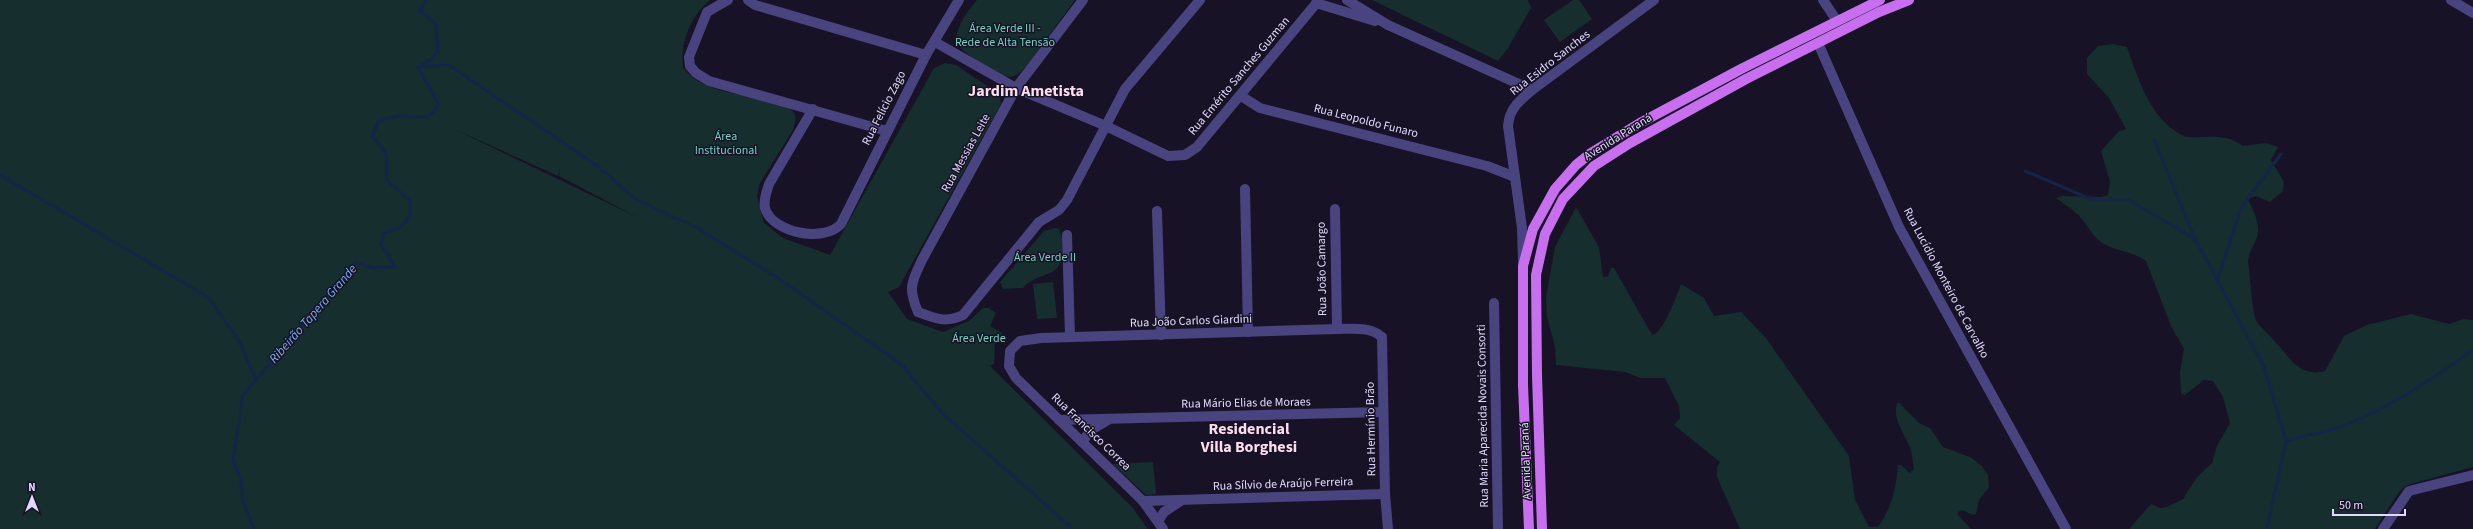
<svg xmlns="http://www.w3.org/2000/svg" width="2473" height="529" font-family="'Source Sans 3',sans-serif">
<rect width="100%" height="100%" fill="#171225"/>
<g fill="#162e2e" fill-rule="evenodd">
<path d="M 0,0 L 710,0 C 691,16 680,42 683,67 C 704,99 762,91 793,111 L 796,118 L 793,130 L 760,183 L 757,196 L 764,223 L 783,238 L 830,255 L 934,68 L 945,63 L 956,65 L 999,94 L 1001,104 L 905,276 L 899,287 L 888,292 L 907,319 L 943,332 L 969,321 L 983,308 L 989,308 L 996,313 L 990,326 L 1002,333 L 995,342 L 994,364 L 990,366 L 1132,507 L 1148,529 L 0,529 ZM 456,130 L 558,176 L 560,166 L 559,176 L 637,217 Z"/>
<path d="M 977,0 L 1075,0 L 1028,64 C 1023,70 1018,76 1011,77 C 1001,77 959,52 957,42 C 954,29 969,9 977,0 Z"/>
<polygon points="1372,0 1528,0 1531,8 1508,48 1498,61"/>
<polygon points="1573,0 1579,0 1592,19 1560,42 1544,20"/>
<path d="M 2113,44 L 2127,47 C 2138,77 2148,114 2177,132 C 2180,134 2184,137 2187,137 C 2207,138 2226,133 2243,146 L 2266,143 L 2278,147 L 2271,160 L 2284,182 L 2283,191 L 2270,202 L 2256,196 L 2248,199 C 2252,208 2259,220 2258,232 C 2257,242 2249,250 2248,261 C 2250,274 2252,313 2257,322 C 2262,329 2271,336 2276,343 C 2291,358 2299,378 2325,371 L 2344,336 L 2367,325 L 2411,314 L 2449,324 L 2464,319 L 2473,320 L 2473,467 L 2407,485 L 2399,492 L 2375,529 L 2129,529 L 2151,504 L 2160,508 L 2167,507 L 2183,499 L 2197,477 L 2212,463 L 2217,446 L 2230,423 L 2223,397 L 2213,381 L 2204,380 L 2185,395 L 2181,394 L 2180,372 L 2184,349 L 2171,326 L 2146,261 C 2133,251 2115,252 2101,242 C 2090,234 2086,221 2076,213 C 2070,207 2062,203 2056,198 L 2062,196 L 2101,197 L 2108,195 L 2110,182 L 2101,151 L 2119,131 L 2126,129 L 2109,98 L 2087,74 L 2087,58 L 2098,46 Z"/>
<path d="M 1576,207 L 1599,247 L 1603,277 L 1608,277 L 1611,268 L 1614,268 L 1652,335 C 1663,334 1677,295 1681,284 L 1704,298 L 1714,316 L 1741,312 L 1766,338 L 1849,456 L 1855,500 L 1869,527 L 1878,527 C 1892,508 1896,488 1898,465 L 1901,465 L 1910,473 L 1914,469 C 1913,463 1912,456 1911,450 C 1906,436 1890,417 1898,402 L 1919,423 L 1930,428 L 1943,447 L 1970,457 L 1982,466 L 1988,475 L 1989,487 L 1979,500 L 1976,514 L 1973,515 L 1962,510 L 1958,512 L 1958,515 L 1971,529 L 1740,529 L 1717,477 L 1717,467 L 1720,462 L 1674,425 L 1680,418 L 1679,406 L 1665,378 L 1640,378 L 1625,372 L 1556,365 L 1555,347 L 1547,317 L 1546,297 L 1555,247 Z"/>
<path d="M 1055,228 L 1059,229 C 1063,236 1062,243 1062,251 C 1061,281 1039,270 1023,288 L 1003,289 L 1000,282 L 1044,231 Z"/>
<polygon points="1053,282 1057,318 1037,319 1033,284"/>
<polygon points="1153,462 1156,494 1146,495 1113,464"/>
</g>
<g fill="none" stroke-linecap="round" stroke-linejoin="round">
<g stroke="#152547" stroke-width="3">
<polyline points="418,67 449,65 599,167 634,198 697,228 778,278 901,364 942,413 1073,529"/>
<polyline points="2154,139 2195,239 2264,367 2286,441 2267,529"/>
<polyline points="2025,171 2093,200 2129,200 2195,239"/>
<polyline points="0,175 208,297 239,341 256,380"/>
<polyline points="2217,281 2241,208 2281,154"/>
<path d="M 2286,441 C 2304,436 2322,433 2340,427 C 2388,409 2431,380 2473,350"/>
<path d="M 254,529 L 243,502 L 241,480 L 233,460 L 243,395 L 356,262 L 372,268 L 395,267 L 381,244 L 384,233 L 400,228 L 410,216 L 410,201 L 386,179 C 388,159 389,151 372,137 L 379,120 L 399,116 L 428,117 L 439,105 L 418,67 L 431,59 L 438,51 L 436,24 L 420,11 L 426,0"/>
</g>
<g stroke="#49437f" stroke-width="10">
<polyline points="728,0 707,12 689,57 690,66 696,73 709,81 887,131"/>
<polyline points="748,0 755,5 926,55"/>
<path d="M 1083,0 L 1016,88 L 922,260 C 911,283 908,288 918,312 C 936,319 946,323 963,315 L 1039,222 L 1059,210 L 1067,200 L 1125,89 L 1200,0"/>
<polyline points="1347,0 1388,25 1532,90"/>
<polyline points="1823,0 1837,21"/>
<polyline points="2451,0 2473,13"/>
<polyline points="1316,3 1375,21"/>
<polyline points="935,42 1016,88 1106,126 1168,156 1185,155 1197,147 1319,0"/>
<polyline points="1818,43 1899,227 2066,529"/>
<polyline points="1241,96 1260,108 1487,166 1515,177"/>
<path d="M 813,109 L 769,184 C 767,191 763,200 765,208 C 772,233 824,243 841,224 L 926,55 L 959,0"/>
<polyline points="1245,189 1248,332"/>
<polyline points="1335,209 1337,329"/>
<polyline points="1157,211 1161,335"/>
<polyline points="1067,235 1070,337"/>
<path d="M 1523,262 L 1522,228 L 1508,126 C 1509,109 1520,100 1532,90 L 1654,0"/>
<polyline points="1494,303 1498,529"/>
<polyline points="1059,420 1383,412"/>
<polyline points="1082,442 1091,430 1108,420"/>
<polyline points="1143,501 1385,494"/>
<polyline points="1158,521 1164,512 1182,500"/>
<path d="M 1163,529 L 1143,501 L 1016,378 L 1009,366 L 1010,351 L 1020,341 L 1041,338 L 1337,329 C 1352,329 1370,326 1382,337 L 1385,494 L 1388,529"/>
<polyline points="2383,529 2409,491 2473,475"/>
</g>
<g stroke="#c76fee" stroke-width="10">
<polyline points="1529,529 1523,385 1523,266 1533,229 1555,189 1576,165 1591,153 1640,123 1743,68 1880,0"/>
<polyline points="1542,529 1537,375 1536,275 1545,234 1563,199 1594,166 1630,143 1746,79 1879,12 1909,0"/>
</g>
</g>
<g text-anchor="middle" dominant-baseline="central" stroke-width="3" stroke-linejoin="round" paint-order="stroke">
<g font-size="12" fill="#6fd3c0" stroke="#171225">
<text x="1005" y="28">Área Verde III -<tspan x="1005" dy="14">Rede de Alta Tensão</tspan></text>
<text x="726" y="136">Área<tspan x="726" dy="14">Institucional</tspan></text>
<text x="1045" y="257">Área Verde II</text>
<text x="979" y="338">Área Verde</text>
</g>
<g font-size="12" fill="#e1dbfb" stroke="#171225">
<text transform="translate(1550 63) rotate(-38)">Rua Esidro Sanches</text>
<text transform="translate(1239 76) rotate(-50)">Rua Emérito Sanches Guzman</text>
<text transform="translate(884 108) rotate(-63)">Rua Felício Zago</text>
<text transform="translate(1366 121) rotate(14)">Rua Leopoldo Funaro</text>
<text transform="translate(1618 137) rotate(-32)">Avenida Paraná</text>
<text transform="translate(966 153) rotate(-61)">Rua Messias Leite</text>
<text transform="translate(1322 269) rotate(-91)">Rua João Camargo</text>
<text transform="translate(1946 283) rotate(62)">Rua Lucídio Monteiro de Carvalho</text>
<text transform="translate(1191 321) rotate(-2)">Rua João Carlos Giardini</text>
<text transform="translate(1246 403) rotate(-1)">Rua Mário Elias de Moraes</text>
<text transform="translate(1483 416) rotate(-91)">Rua Maria Aparecida Novais Consorti</text>
<text transform="translate(1371 429) rotate(-91)">Rua Hermínio Brão</text>
<text transform="translate(1091 432) rotate(44)">Rua Francisco Correa</text>
<text transform="translate(1526 461) rotate(-92)">Avenida Paraná</text>
<text transform="translate(1283 484) rotate(-2)">Rua Sílvio de Araújo Ferreira</text>
</g>
<g font-size="13" font-style="italic" fill="#75aeee" stroke="#171225">
<text transform="translate(313 314) rotate(-49)">Ribeirão Tapera Grande</text>
</g>
<g font-size="16" font-weight="bold" fill="#fbddee" stroke="#171225">
<text x="1026" y="91">Jardim Ametista</text>
<text x="1249" y="429">Residencial<tspan x="1249" dy="18">Villa Borghesi</tspan></text>
</g>
</g>
<g transform="translate(32 497)" stroke="#171225" stroke-width="3" paint-order="stroke">
<path d="M0-3L7 15L0 10L-7 15Z" fill="#e1dbfb"/>
<text y="-6" font-size="11" font-weight="bold" text-anchor="middle" fill="#e1dbfb">N</text>
</g>
<path d="M2333 509v6h72v-6" fill="none" stroke="#e1dbfb" stroke-width="2"/>
<text x="2339" y="509" font-size="12" fill="#e1dbfb" stroke="#171225" stroke-width="3" paint-order="stroke">50 m</text>
</svg>
